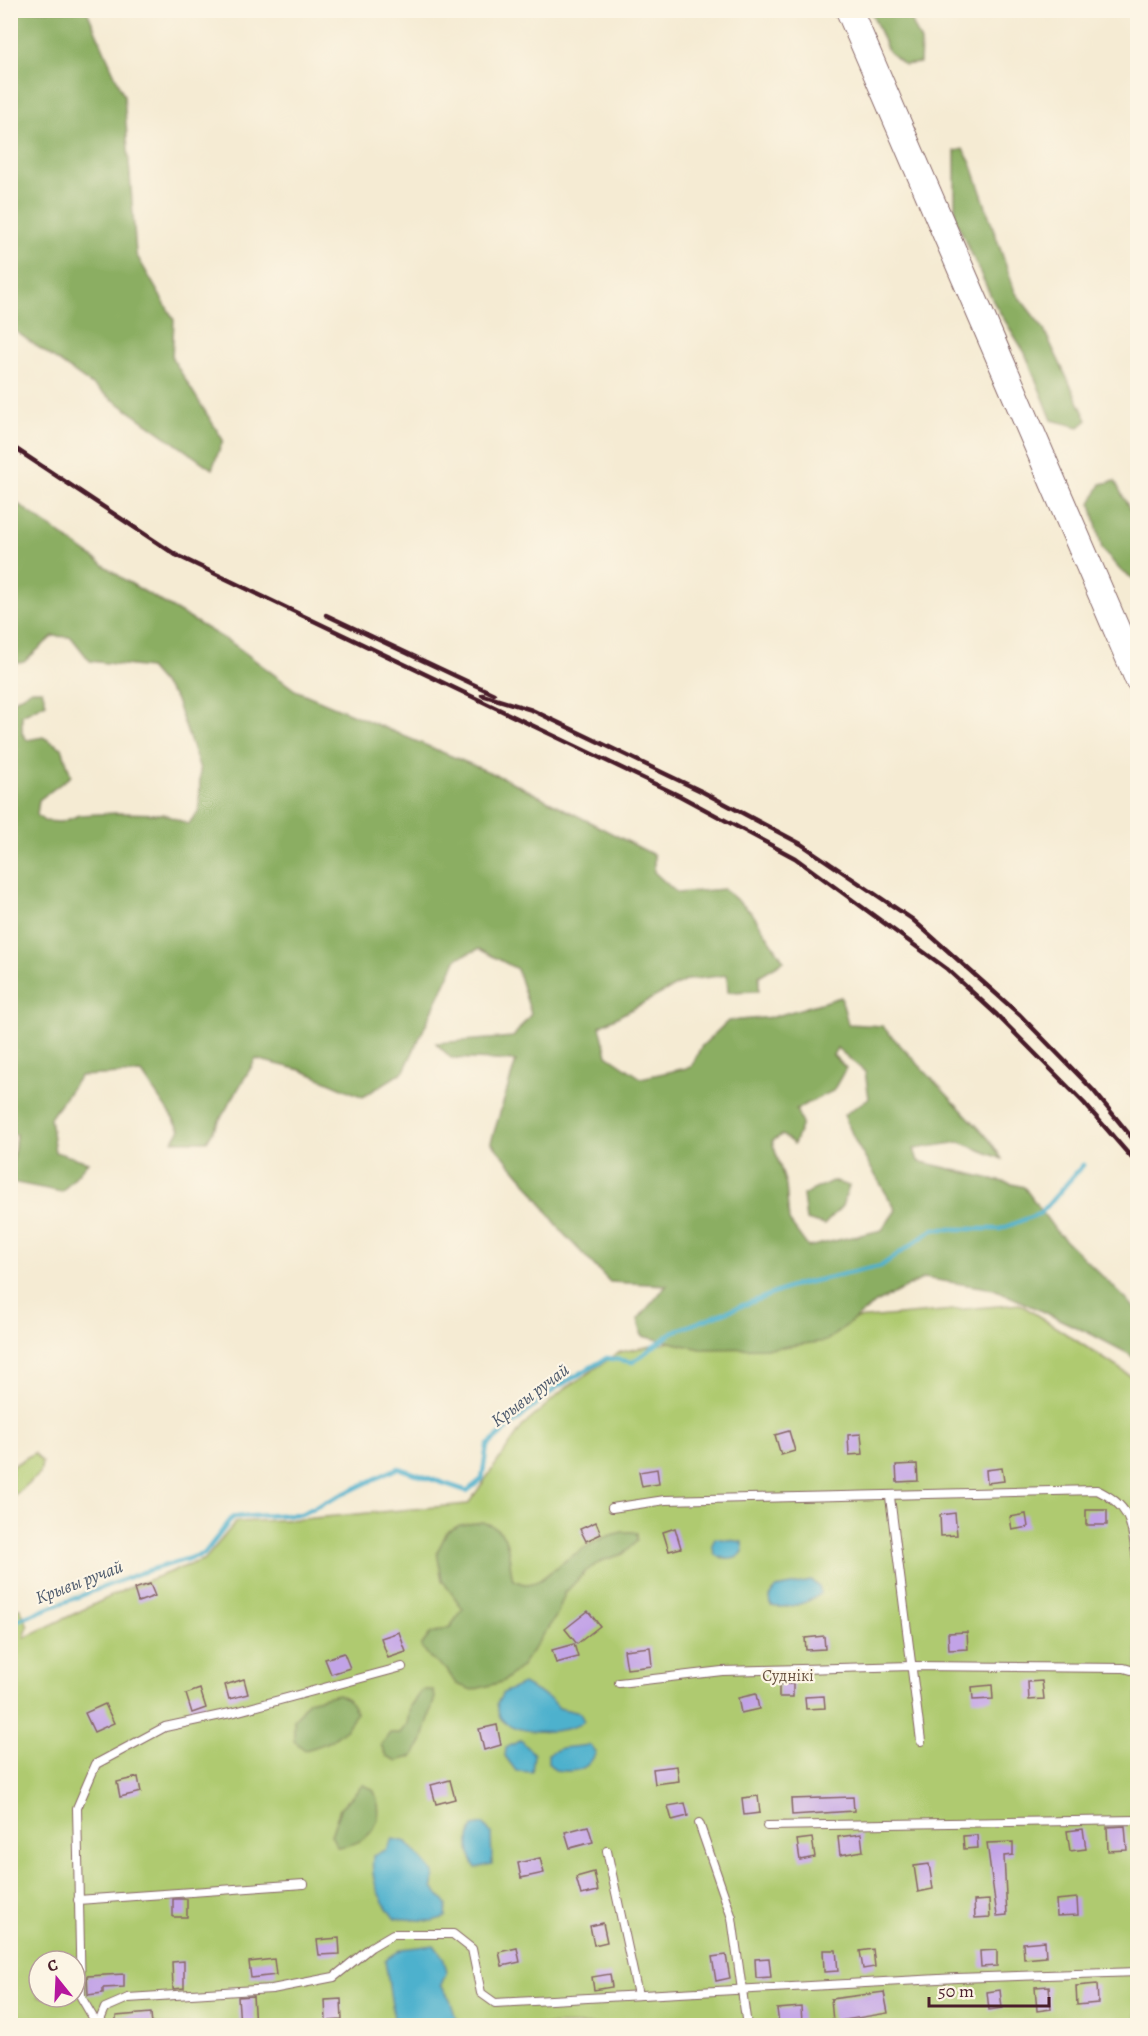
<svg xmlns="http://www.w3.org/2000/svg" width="1148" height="2036" font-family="Alegreya,serif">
<rect width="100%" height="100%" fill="#fcf5e5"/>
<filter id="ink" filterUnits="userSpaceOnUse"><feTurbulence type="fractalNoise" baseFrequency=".0167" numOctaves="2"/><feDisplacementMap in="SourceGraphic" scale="12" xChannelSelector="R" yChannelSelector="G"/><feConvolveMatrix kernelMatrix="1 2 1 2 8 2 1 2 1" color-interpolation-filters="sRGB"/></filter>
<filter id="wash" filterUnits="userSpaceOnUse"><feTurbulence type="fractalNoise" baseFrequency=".008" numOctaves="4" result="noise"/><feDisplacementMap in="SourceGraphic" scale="24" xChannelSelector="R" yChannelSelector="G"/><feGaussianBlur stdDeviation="1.35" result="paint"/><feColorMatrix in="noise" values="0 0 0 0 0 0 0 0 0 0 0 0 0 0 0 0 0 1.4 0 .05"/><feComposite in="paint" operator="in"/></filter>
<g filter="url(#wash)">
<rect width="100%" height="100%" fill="#f5ebd3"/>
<g fill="#afca70" stroke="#7c744e" stroke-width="1.5" fill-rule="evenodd">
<path d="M 1020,1304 L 1137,1380 L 1137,2025 L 11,2025 L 10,1609 L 20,1608 L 28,1626 L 24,1638 L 132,1586 L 205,1559 L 236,1522 L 302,1519 L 468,1504 L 522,1427 L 563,1390 L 620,1352 L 733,1330 ZM 39,1961 L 75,1961 L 75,1997 L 39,1997 Z"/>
<polygon points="34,1453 42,1462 40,1474 11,1498 11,1467"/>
</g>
<g fill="#8bae62" stroke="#6a6646" stroke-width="1.5" fill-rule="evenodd">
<polygon points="11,10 87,11 124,96 136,254 174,320 172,358 223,440 212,469 11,328"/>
<polygon points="871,11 907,11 921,42 920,63 904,65 888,51"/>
<polygon points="963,149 971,163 1015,292 1043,328 1087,420 1079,427 1052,420 1025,353 994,303 955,218 955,151"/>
<polygon points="1115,481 1130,510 1137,514 1137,581 1121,571 1102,549 1091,503 1101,484"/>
<path d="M 11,499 L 125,580 L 233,644 L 295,690 L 508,780 L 654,855 L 654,872 L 677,893 L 724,889 L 752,913 L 784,961 L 759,976 L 759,991 L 728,992 L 727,975 L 687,980 L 600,1026 L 607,1055 L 641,1078 L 691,1067 L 701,1047 L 728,1021 L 773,1017 L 841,997 L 848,1024 L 882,1026 L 989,1139 L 1002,1159 L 960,1142 L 914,1149 L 918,1161 L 1024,1187 L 1056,1231 L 1137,1310 L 1137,1361 L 1129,1354 L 1091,1334 L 994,1289 L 924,1278 L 876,1303 L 826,1341 L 774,1348 L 701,1349 L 642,1336 L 638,1319 L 667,1285 L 610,1282 L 562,1232 L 526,1182 L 491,1142 L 516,1061 L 451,1058 L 436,1043 L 513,1037 L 531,1014 L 517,969 L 479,949 L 457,958 L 404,1071 L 363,1097 L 301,1070 L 256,1059 L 207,1141 L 173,1141 L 180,1129 L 142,1073 L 80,1076 L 50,1118 L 55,1152 L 88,1162 L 62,1192 L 11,1182 L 16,1134 L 11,1134 L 11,702 L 31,690 L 42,690 L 46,703 L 22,715 L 22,733 L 27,740 L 43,737 L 62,748 L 71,776 L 39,800 L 37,815 L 44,821 L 61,822 L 80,815 L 116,813 L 164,814 L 188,824 L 199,811 L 200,769 L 175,698 L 149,668 L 90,661 L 71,637 L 53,636 L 24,662 L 11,664 ZM 837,1048 L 865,1072 L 869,1098 L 844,1115 L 856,1143 L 896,1210 L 882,1230 L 808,1247 L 789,1221 L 786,1185 L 772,1141 L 782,1135 L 794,1144 L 802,1124 L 796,1109 L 833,1091 L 846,1068 L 833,1055 Z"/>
<polygon points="832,1181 849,1186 842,1206 824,1225 806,1220 803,1195"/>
<path d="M 483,1522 C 514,1532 506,1551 513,1580 C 517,1581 522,1584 526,1584 C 539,1584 548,1573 558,1566 C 577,1552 613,1526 637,1533 L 637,1541 L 623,1554 L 601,1561 L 585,1572 L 565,1593 L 557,1615 L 521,1667 L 502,1682 L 472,1690 L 456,1684 L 447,1670 L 431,1659 L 421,1646 L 430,1634 L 450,1627 L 463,1609 L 442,1580 L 437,1552 L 447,1532 L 460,1525 Z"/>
<polygon points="422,1690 433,1690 435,1697 422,1742 413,1756 397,1761 386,1756 381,1745 390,1733 400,1733 407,1724 410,1706"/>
<path d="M 338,1694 L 348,1699 L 356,1712 C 347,1735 328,1744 305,1750 L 294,1741 L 294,1720 L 308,1701 Z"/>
<path d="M 363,1785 L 373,1789 C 388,1821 371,1844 337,1847 L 331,1835 L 340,1809 Z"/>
</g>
<g fill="#4eb1cd" stroke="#4c687c" stroke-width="1.5">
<path d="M 715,1538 L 742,1542 L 743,1552 C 735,1562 726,1560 715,1555 L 712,1545 Z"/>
<path d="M 811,1581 L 819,1586 L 821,1593 C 808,1604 787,1609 771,1606 L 770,1597 L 776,1588 Z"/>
<path d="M 523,1684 L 552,1700 L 559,1708 L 580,1713 L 584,1721 C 570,1735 511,1736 500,1717 C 498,1713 498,1707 497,1703 L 503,1693 Z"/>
<polygon points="521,1740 534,1754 532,1772 516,1771 505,1756 506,1748"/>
<path d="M 590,1745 L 596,1752 C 589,1771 574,1773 555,1770 L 548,1763 L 548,1754 L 561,1748 Z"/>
<path d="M 484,1824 L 491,1833 L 492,1864 L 476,1868 C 468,1857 466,1838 473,1826 Z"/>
<path d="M 393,1839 L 407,1842 L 434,1873 L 433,1888 L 447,1905 L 446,1917 L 432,1921 L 394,1918 C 379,1898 370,1881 373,1855 L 386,1850 Z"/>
<polygon points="434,1945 443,1957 447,1971 441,1985 450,1999 458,2025 395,2025 385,1960 402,1949"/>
</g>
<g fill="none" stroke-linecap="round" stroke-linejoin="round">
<polyline stroke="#4eb1cd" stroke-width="4.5" points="10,1623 140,1573 204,1554 233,1517 301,1514 398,1468 467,1491 482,1479 487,1446 557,1387 607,1358 633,1362 673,1332 796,1285 881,1266 934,1229 1000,1229 1041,1213 1083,1165"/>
</g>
<g id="blocks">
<g fill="#c2a3e7">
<polygon points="789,1431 795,1451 781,1455 775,1435"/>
<polygon points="861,1434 863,1454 849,1455 848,1435"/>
<polygon points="917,1464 918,1481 897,1482 896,1465"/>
<polygon points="1002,1468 1004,1481 987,1483 986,1470"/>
<polygon points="657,1469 659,1484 642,1487 639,1472"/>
<rect x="1086" y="1510" width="21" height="15"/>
<polygon points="955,1513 957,1535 941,1536 940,1515"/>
<polygon points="1026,1514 1028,1527 1012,1530 1010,1517"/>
<polygon points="596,1522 601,1534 586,1541 580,1529"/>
<polygon points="675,1528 681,1548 669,1551 663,1532"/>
<polygon points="150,1584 155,1596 138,1602 134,1589"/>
<polygon points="588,1611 600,1626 577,1644 565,1629"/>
<polygon points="399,1632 406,1652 388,1658 381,1638"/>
<polygon points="967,1632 968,1649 949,1650 948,1633"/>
<polygon points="824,1636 825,1649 806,1650 805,1638"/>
<polygon points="574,1644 578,1657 556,1663 552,1650"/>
<polygon points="650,1647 652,1666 627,1669 624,1650"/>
<polygon points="344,1653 350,1668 331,1674 325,1659"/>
<polygon points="244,1679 248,1694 229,1699 225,1685"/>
<polygon points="1042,1681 1044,1699 1029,1700 1028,1682"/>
<rect x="779" y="1684" width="14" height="13"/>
<polygon points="992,1685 993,1699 973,1700 972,1687"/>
<polygon points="200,1689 206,1708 192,1713 186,1694"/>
<polygon points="756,1694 759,1709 741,1713 738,1698"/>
<polygon points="824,1696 825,1708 806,1709 805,1697"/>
<polygon points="105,1704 114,1723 94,1732 85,1713"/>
<polygon points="497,1725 501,1745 484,1750 479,1729"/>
<polygon points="677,1766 679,1781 655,1784 653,1769"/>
<polygon points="138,1777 141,1792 120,1797 117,1782"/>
<polygon points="450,1780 455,1799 436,1804 431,1785"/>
<polygon points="758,1796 760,1813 744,1815 742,1798"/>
<polygon points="853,1797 854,1811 792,1815 791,1799"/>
<polygon points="685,1803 688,1816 672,1820 668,1806"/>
<polygon points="588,1826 593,1842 570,1848 565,1832"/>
<polygon points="1125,1826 1127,1850 1108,1851 1107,1827"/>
<polygon points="1083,1829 1086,1849 1070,1851 1067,1831"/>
<polygon points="861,1834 863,1851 840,1855 838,1837"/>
<polygon points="977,1835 978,1848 964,1849 963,1836"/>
<polygon points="812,1838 815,1857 800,1860 797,1840"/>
<polygon points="1013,1842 1013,1855 1004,1856 1007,1915 997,1916 987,1843"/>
<polygon points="540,1858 544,1873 521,1878 518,1863"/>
<polygon points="929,1864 933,1889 918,1892 914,1866"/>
<polygon points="594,1872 598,1891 581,1895 576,1877"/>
<polygon points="1077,1898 1078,1915 1057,1916 1056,1900"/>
<rect x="173" y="1899" width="14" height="18"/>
<polygon points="989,1900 990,1917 975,1918 974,1901"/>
<polygon points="603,1923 607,1942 594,1945 590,1926"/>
<polygon points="339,1938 340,1954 319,1955 317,1940"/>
<polygon points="1045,1941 1046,1957 1024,1959 1023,1943"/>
<polygon points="517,1948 520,1962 502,1966 499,1952"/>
<polygon points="873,1949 875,1967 863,1969 860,1951"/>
<polygon points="823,1950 836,1950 838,1971 824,1972"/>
<polygon points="997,1950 997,1966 981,1967 980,1951"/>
<polygon points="726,1955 730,1978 716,1981 712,1957"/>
<polygon points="769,1958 771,1977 756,1978 755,1959"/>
<polygon points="274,1959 276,1975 251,1978 249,1962"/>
<polygon points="184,1961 184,1988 173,1989 172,1962"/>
<polygon points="124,1974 124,1987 103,1988 103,1993 88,1995 87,1976"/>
<polygon points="610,1974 612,1987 594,1990 592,1977"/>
<polygon points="1097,1984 1098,2003 1077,2005 1076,1986"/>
<polygon points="1049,1986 1051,2009 1037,2011 1035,1987"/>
<polygon points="1000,1990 1002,2008 989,2010 987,1992"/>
<polygon points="884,1992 888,2013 833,2022 831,1999"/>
<polygon points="253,1996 255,2025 240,2025 238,1997"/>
<polygon points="341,1999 342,2020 326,2021 325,2000"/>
<polygon points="801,2007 802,2022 779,2024 777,2009"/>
<polygon points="151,2013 152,2025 116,2025 116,2016"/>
</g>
</g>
</g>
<g filter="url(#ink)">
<use href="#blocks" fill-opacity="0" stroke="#866666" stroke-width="1.5"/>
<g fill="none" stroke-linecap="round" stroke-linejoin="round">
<defs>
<g id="lane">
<polyline points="890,1497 921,1741"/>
<path d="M 612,1508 L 665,1500 L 1097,1490 C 1135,1508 1131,1528 1138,1565"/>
<polyline points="619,1683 722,1671 912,1666 1124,1668 1138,1672"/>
<polyline points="699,1823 732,1918 747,2026"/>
<polyline points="767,1826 1138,1820"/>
<polyline points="607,1851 638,1995"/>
<polyline points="78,1900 304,1884"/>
<polyline points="98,2025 105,2008 128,1998 272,1989 334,1977 371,1947 393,1934 453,1934 472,1949 481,1993 495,2003 957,1978 1138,1972"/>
<polyline points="98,2026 81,1997 77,1808 96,1764 165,1727 235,1712 402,1667"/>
</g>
<polyline id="primary" points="849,10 1138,679"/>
</defs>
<use href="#lane" stroke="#866666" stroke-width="10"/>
<use href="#primary" stroke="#866666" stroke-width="28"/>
<use href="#lane" stroke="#fff" stroke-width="8"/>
<use href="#primary" stroke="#fff" stroke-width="26"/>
<g stroke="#4a1f2b" stroke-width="4.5">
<polyline points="10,445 176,555 680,796 795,858 947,969 997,1015 1084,1103 1138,1165"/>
<polyline points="326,615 494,694"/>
<polyline points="482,695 532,710 701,791 801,844 912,919 1020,1015 1093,1090 1138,1145"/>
</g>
</g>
</g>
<g text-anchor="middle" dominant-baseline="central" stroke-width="4.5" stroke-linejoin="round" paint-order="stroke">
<g font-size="16" fill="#685240" stroke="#fcf5e5">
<text x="788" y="1676">Суднікі</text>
</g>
<g font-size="18" font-style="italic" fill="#4c596c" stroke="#fcf5e5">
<text transform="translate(530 1395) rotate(-37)">Крывы ручай</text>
<text transform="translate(79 1582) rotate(-21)">Крывы ручай</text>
</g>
</g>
<rect width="1148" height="2036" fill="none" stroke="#fcf5e5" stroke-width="36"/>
<g transform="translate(57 1979) rotate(342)"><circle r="28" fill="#fcf5e5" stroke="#b59f9b" stroke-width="1.5"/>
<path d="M0-4.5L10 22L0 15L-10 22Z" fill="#b5179e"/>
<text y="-9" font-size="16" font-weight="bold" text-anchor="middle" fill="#4a1f2b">С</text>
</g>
<path d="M929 1997v9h120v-9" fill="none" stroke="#4a1f2b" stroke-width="3"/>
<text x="938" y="1997" font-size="18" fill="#4a1f2b" stroke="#fcf5e5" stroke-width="4.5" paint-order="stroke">50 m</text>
</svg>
